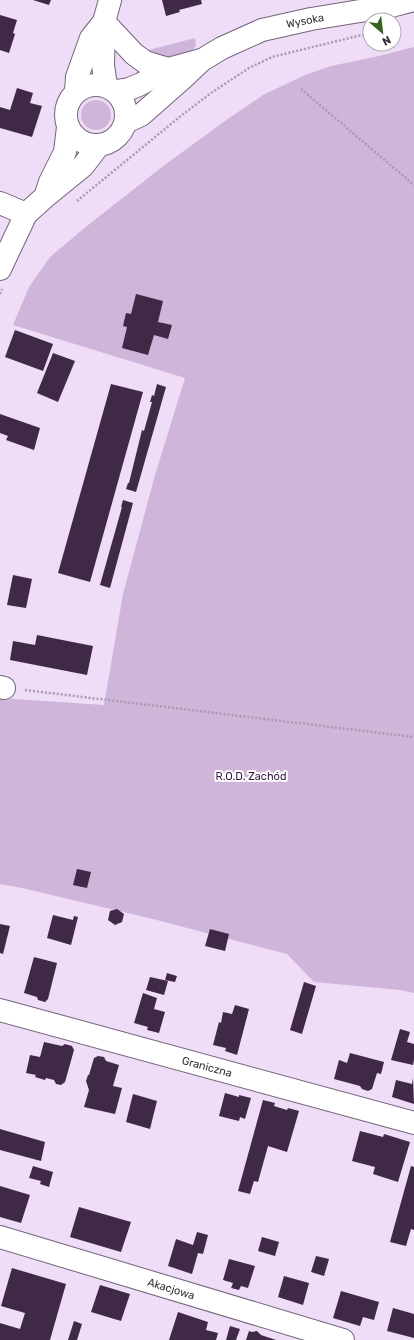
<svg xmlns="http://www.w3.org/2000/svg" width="414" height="1340" font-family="Rubik,sans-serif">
<rect width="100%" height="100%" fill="#efdcf6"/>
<g fill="#cfb5d9">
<path d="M 195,38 L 196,45 L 194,49 C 172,59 167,58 145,51 Z"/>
<polygon points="414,47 414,993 400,990 314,982 287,954 153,919 22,888 0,884 0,698 104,705 123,594 155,475 185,378 13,325 29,287 50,257 87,226 162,167 222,123 263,95 305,75 331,66 379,56"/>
<circle cx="96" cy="115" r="15"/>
</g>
<g fill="#3f2947">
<polygon points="33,0 51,0 49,5"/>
<polygon points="162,0 201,0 202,4 179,10 180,12 166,16"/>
<polygon points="0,15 17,20 13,33 15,34 9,53 0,50"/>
<polygon points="17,88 33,93 30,103 42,106 32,137 0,128 0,107 10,110"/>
<polygon points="136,294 163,301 158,322 172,325 168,339 154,335 148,355 122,348 127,327 123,326 126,313 131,314"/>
<polygon points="15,330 53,344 43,371 5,357"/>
<polygon points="53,353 75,361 58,402 37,393"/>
<polygon points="111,384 143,392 90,582 58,573"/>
<polygon points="157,384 166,387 136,492 126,489 128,483 129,483 142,430 144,431 152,402 150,402 152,395 154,396"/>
<polygon points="0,414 40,428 34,450 6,440 8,436 0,433"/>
<polygon points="123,500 133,503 110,588 100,585 122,507 121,507"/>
<polygon points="13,575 32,579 26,608 7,605"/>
<polygon points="37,635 93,646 87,675 10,660 13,641 35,645"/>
<polygon points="77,869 91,872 87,888 73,885"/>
<polygon points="117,909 124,914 122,922 115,925 108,920 110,911"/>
<polygon points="53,915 73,920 74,916 78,917 71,945 47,938"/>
<polygon points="0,924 10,926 3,954 0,953"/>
<polygon points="210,929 229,934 225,951 205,946"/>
<polygon points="34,957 57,963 48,999 45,1002 38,1000 37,997 24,993"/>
<polygon points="167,973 177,976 175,982 165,980"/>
<polygon points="150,977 168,981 164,995 146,990"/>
<polygon points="304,982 316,986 302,1034 290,1030"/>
<polygon points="143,993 157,998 154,1009 165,1012 159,1033 147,1030 148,1027 134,1023"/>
<polygon points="235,1005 249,1009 237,1055 225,1051 226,1048 213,1045 219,1022 221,1023 223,1012 232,1014"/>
<polygon points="400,1029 410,1032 407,1042 414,1044 414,1060 413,1065 391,1060"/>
<polygon points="44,1042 62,1046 65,1044 72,1046 74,1050 65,1082 61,1085 56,1084 54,1080 46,1078 45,1080 35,1077 36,1075 26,1073 30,1055 40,1057"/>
<polygon points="350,1053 384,1062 381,1074 377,1073 372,1089 368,1091 362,1089 360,1086 334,1079 339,1060 347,1063"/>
<polygon points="98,1056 104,1057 106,1061 119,1065 113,1086 122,1088 115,1114 84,1107 89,1090 86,1081 88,1075 89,1075 94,1058"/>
<polygon points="413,1078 414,1104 392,1097 396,1080 412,1084"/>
<polygon points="225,1093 239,1097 239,1095 251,1098 245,1119 240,1117 239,1121 219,1116"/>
<polygon points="133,1094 157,1101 150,1129 126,1122"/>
<polygon points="263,1100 275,1103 274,1106 287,1110 288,1108 299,1111 287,1152 268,1146 258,1182 254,1181 250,1194 238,1191"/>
<polygon points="0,1129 45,1142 41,1161 0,1150"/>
<polygon points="360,1131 383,1137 384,1134 410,1142 398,1182 373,1174 375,1167 352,1161"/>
<polygon points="33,1166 53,1172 49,1187 40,1184 41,1181 29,1178"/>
<polygon points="411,1166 414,1167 414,1230 411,1229 406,1246 390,1242"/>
<polygon points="0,1186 30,1195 21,1223 0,1217"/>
<polygon points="79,1207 131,1222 121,1252 70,1237"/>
<polygon points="197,1232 208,1235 203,1254 198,1253 192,1274 168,1266 176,1239 193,1245"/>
<polygon points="262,1237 279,1242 275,1256 258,1251"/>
<polygon points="316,1256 329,1259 324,1276 311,1272"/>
<polygon points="229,1259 255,1266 248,1288 241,1286 239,1290 231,1288 233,1283 223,1280"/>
<polygon points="12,1268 66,1284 50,1340 0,1340 0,1323 20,1329 25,1313 1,1306"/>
<polygon points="284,1276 309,1283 303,1305 278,1297"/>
<polygon points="100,1285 130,1294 121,1321 91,1312"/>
<polygon points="341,1291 379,1302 374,1320 363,1317 360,1326 333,1318"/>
<polygon points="393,1308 414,1314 414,1338 387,1331"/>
<polygon points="178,1312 208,1322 206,1330 218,1333 216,1340 169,1340"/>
<polygon points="74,1321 82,1324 77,1340 68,1340"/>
<polygon points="230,1326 240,1329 236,1340 226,1340"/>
<polygon points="249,1331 252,1332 257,1331 261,1335 276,1340 246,1340"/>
</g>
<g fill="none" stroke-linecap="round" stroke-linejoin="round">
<defs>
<g id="minor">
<polyline points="104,22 134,54 145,62 168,69"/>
<circle cx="96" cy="115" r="30"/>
<polyline points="106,86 103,65 104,22 110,0"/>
<polyline points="116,91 129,89 141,84 168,69 201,60"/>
<polyline points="76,92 77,77 91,38 103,23"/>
<polyline points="126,122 141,115 183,78 202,60 222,48 262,30 311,19 391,6 414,0"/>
<polyline points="46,194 50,182 65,152 68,127"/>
<polyline points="0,203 26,214"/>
<polyline points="0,269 26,214 45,197 83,166 99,145"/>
<polyline points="0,687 4,688"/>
<polyline points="0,1010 414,1123"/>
<polyline points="0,1237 343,1340"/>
</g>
</defs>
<use href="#minor" stroke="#74647b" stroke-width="24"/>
<g stroke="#a99aae" stroke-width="2.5" stroke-dasharray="2 2" stroke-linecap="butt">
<polyline points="301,89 414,185"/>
<polyline points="77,201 182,115 211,93 249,68 272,57 370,33"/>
<polyline points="0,294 2,289"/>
<polyline points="25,690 414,737"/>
</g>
<use href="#minor" stroke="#fff" stroke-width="22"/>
</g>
<g text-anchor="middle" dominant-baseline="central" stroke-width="4" stroke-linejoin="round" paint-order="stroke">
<g font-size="11" fill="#362e38" stroke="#fff">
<text transform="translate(305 21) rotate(-11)">Wysoka</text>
<text transform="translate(207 1067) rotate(15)">Graniczna</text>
<text transform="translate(171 1289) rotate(17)">Akacjowa</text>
</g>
<g font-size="11" fill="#3a1846" stroke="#fff">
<text x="251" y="776">R.O.D. Zachód</text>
</g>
</g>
<g transform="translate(382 32) rotate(152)"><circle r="19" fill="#ffffff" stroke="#afabaf"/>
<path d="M0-3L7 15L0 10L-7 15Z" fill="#376321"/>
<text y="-6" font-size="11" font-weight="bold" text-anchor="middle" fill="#362e38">N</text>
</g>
</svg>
